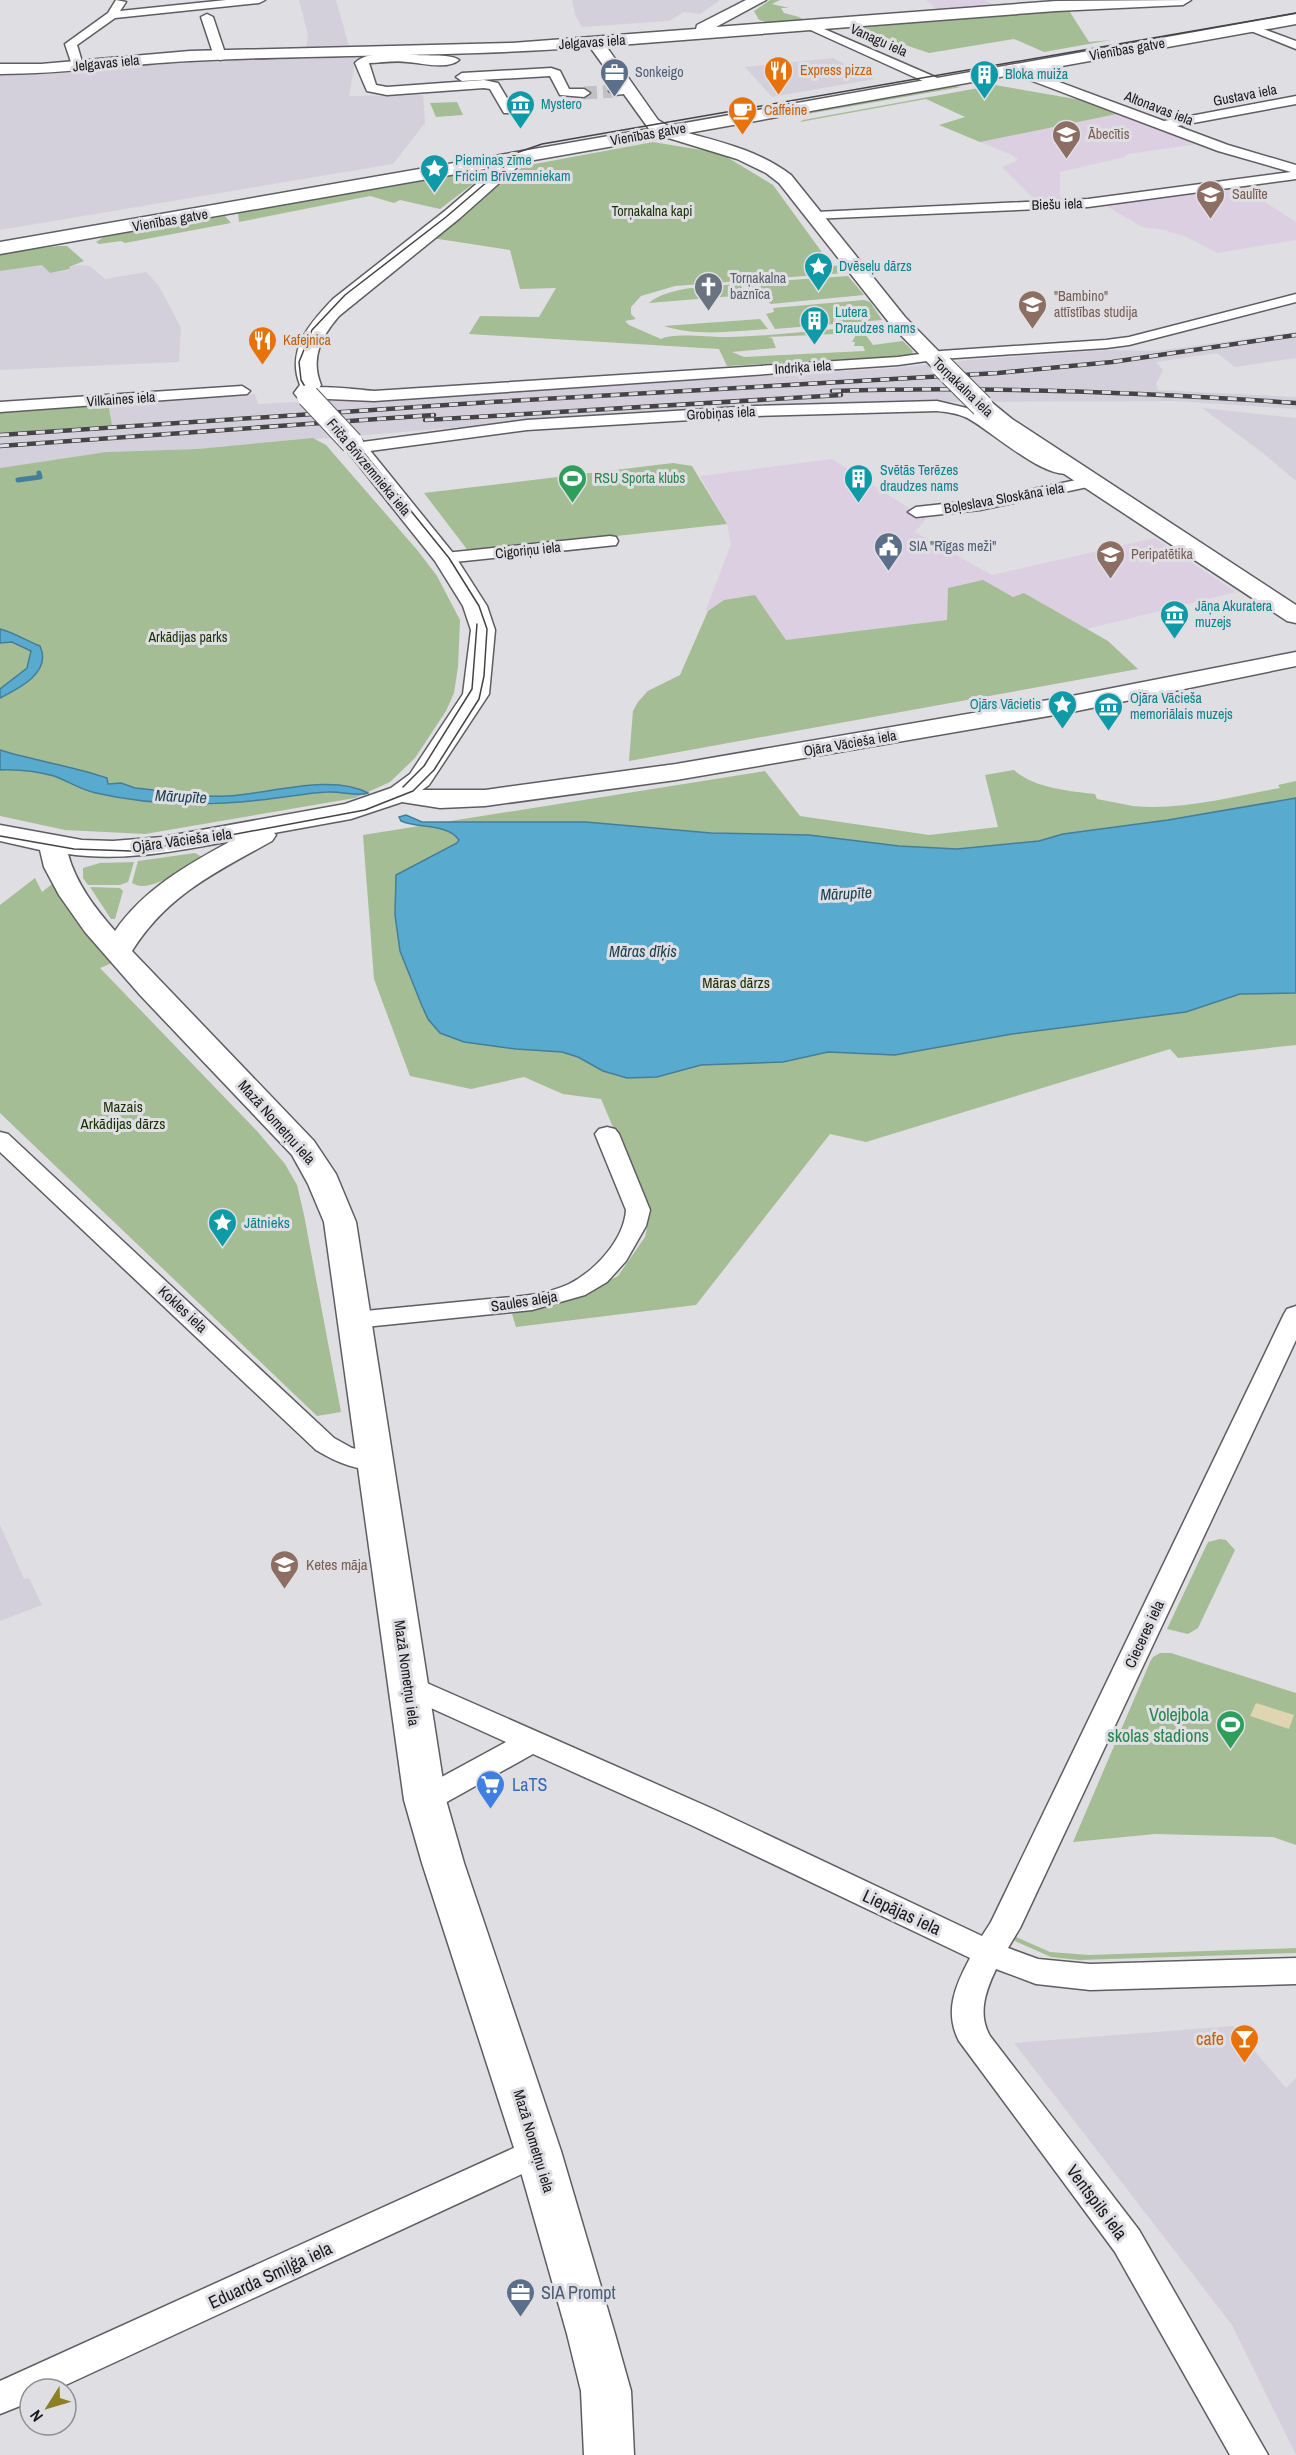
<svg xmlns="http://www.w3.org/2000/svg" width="1296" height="2455" font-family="'Archivo Narrow',sans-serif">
<rect width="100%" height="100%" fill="#dfdee2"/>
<g fill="#d3d0dc">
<polygon points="299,0 336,0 350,50 306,51 308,35"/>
<polygon points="572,0 718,0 719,1 700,14 684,12 669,21 582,27 575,15"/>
<polygon points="356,57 349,96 423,95 425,123 393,164 0,230 0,73 43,73 131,63 231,58"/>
<polygon points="833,58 875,79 772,97 745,67"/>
<polygon points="36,265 43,265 50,273 70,270 69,267 77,265 90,266 105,279 146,272 159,286 181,328 179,362 0,370 0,271"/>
<polygon points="1296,332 1296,358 1235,367 1217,353 1156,362 1163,370 1156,384 1158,390 1296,397 1296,409 1176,401 928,402 488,425 197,449 106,452 0,468 0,411 255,394 258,404 582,387 895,368 969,360 1108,350 1156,351"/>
<polygon points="1202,408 1296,418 1296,481 1263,453"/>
<polygon points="0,1525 24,1579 29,1578 42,1605 0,1621"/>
<polygon points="1233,2026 1286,2088 1296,2078 1296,2455 1232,2325 1014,2043"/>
</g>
<g fill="#ddcfe2">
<polygon points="926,0 986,0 993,5 940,9 935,8"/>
<polygon points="1117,114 1198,144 1128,154 1125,157 1060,172 1060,200 1035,200 1002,167 1018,160 1012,155 980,142"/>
<polygon points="1247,186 1266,200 1265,202 1296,222 1296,240 1217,253 1187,237 1164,230 1142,227 1105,205"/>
<polygon points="832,459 926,519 915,532 992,575 1155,538 1236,592 1087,629 1138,669 629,761 633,711 638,702 647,691 680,675 707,615 708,611 706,610 731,544 727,524 700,476"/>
</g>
<g fill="#a5bd95" fill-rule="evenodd">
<polygon points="770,0 780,0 772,4 789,8 781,8 784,13 799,17 806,21 769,23 759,20 754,11"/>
<polygon points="1068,9 1089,42 1111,40 1044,52 1014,39 929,53 849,26"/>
<polygon points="949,85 961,87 790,117 777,115"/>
<polygon points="995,85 1081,100 1117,114 980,142 939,125 965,117 926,99 800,122 803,120"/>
<polygon points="457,102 463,115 436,117 430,103"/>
<path d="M 653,142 L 720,153 L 773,185 L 832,266 L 843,265 L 847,271 L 844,273 L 675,286 L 641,296 L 631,307 L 631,314 L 636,319 L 625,321 L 629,325 L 661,339 C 675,332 711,338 730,337 C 773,336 816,330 860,327 L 873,345 L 903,341 L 913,351 L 912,354 L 903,356 L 727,366 L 719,349 L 469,334 L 480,316 L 539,317 L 556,288 L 520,289 L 510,250 L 432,238 L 524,166 ZM 857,333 L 852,342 L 855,342 L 854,346 L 863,346 L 865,351 L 744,357 L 732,352 L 776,348 L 772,338 L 768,337 Z"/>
<polygon points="480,171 486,174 440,209 400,200 394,203 370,196 239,222 238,213"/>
<polygon points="225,216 231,223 125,243 121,241 99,244 96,242 104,237"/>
<polygon points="58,246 67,246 84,261 69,267 70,269 50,273 42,265 0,271 0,253"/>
<polygon points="848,276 864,295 771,304 766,300 756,299 747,283"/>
<path d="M 740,284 L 746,295 L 649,303 C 668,286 715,286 740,284 Z"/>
<polygon points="864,300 870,302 882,320 775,329 766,314 774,312 773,308"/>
<path d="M 760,319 L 768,329 C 734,331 698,337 664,326 Z"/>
<polygon points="108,403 112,425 0,433 0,411"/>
<polygon points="313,438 326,445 418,551 437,576 460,620 458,667 454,693 446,711 415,758 390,782 355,798 145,834 65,830 0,816 0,468 106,452 197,449"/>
<polygon points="673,463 692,466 727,524 469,552 424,493"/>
<polygon points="983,580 1013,597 1024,593 1108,641 1138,669 629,761 633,711 638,702 648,691 680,675 708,611 724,600 755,595 786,640 947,620 948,588"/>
<path d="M 1014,770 C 1034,788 1069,791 1095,794 L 1097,799 C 1109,801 1121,804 1133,806 C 1181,811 1233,796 1280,788 L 1278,785 L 1296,781 L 1296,1045 L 1178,1058 L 1170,1049 L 866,1142 L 830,1134 L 696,1305 L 516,1327 L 512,1314 L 572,1299 L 618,1276 L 645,1237 L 650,1214 L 601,1099 L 563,1094 L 524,1077 L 471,1089 L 410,1076 L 374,979 L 363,835 L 765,771 L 800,816 L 929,835 L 998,827 L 985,775 Z"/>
<path d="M 195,853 L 202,857 C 185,867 150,895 132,883 L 138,861 Z"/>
<polygon points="134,862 128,882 120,885 88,885 83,878 83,868 100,863"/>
<polygon points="35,878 42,892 52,884 87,936 112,963 100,968 257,1131 285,1164 297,1185 304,1215 341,1412 317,1416 0,1113 0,905"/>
<polygon points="90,887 120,888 123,891 115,919 111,919"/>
<polygon points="1220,1539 1226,1540 1235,1550 1198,1628 1188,1634 1167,1629 1208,1542"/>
<polygon points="1160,1653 1171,1653 1296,1693 1296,1845 1273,1837 1155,1834 1073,1842 1150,1662 1153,1657"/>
<polygon points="1014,1936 1050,1952 1089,1955 1296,1948 1296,1953 1079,1960 1051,1957 1015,1941"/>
</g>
<polygon fill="#dfd5b0" points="1256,1703 1294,1715 1289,1729 1250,1716"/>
<g fill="#58aacf" stroke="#457e99" stroke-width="1.5">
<path d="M 0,629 C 15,633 25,640 40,646 C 52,672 20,688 0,698 L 0,689 L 27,668 L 31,651 L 12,642 L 0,643 Z"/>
<path d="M 0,750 C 35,761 72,766 107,778 L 108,784 L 121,783 L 135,788 C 166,791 197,798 227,796 C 269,794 331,773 368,793 C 358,797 341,791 328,792 C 305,793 283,798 260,800 C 207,806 148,805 96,793 C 81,790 68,781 54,776 C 35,771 19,769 0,770 Z"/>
<path d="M 1296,798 L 1296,993 L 1240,994 L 1186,1012 L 1012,1034 L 895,1055 L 828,1052 L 783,1062 L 701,1065 L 657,1077 L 627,1078 L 603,1071 L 578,1057 L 562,1052 L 516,1049 L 464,1042 L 440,1033 L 428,1019 L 422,1006 L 400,951 L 395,915 L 396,875 L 457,843 L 459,840 C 447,823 419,829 401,821 L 399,817 L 406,815 L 422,822 L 586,822 L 711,833 L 809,835 L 899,846 L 957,849 L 1039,841 L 1063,834 L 1168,820 Z"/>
</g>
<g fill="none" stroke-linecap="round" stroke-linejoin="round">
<polyline stroke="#457e99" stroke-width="5" points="18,480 40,477 39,473"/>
<polyline stroke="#c1c0c4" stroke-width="13" stroke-dasharray="13 6" stroke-linecap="butt" points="584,93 615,91"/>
<defs>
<g id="street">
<polygon points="116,0 126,2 120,11 226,0 265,0 259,3 115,18 77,45 83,65 81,68 73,68 65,44 108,13"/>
<polygon points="207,14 213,17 226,56 224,59 220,60 214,56 201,17"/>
<polygon points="808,22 942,80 944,83 942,86 934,86 804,27 804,23"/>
<polygon points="1250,24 1296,41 1296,49 1246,29 1246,25"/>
<path d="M 407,54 C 421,57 450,53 459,60 C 447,70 422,63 407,62 C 395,60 381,63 369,63 L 376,85 L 387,87 L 484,80 L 498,83 L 514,110 L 512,113 L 504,113 L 490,89 L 484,88 L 387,95 L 367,91 L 355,63 C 366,51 392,55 407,54 Z"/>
<polygon points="1013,65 1164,121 1296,96 1296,104 1177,126 1228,145 1296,165 1296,179 1088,207 811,219 809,216 816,212 1088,199 1291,172 1218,151 1009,72 1009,66"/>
<polygon points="551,68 560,71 569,89 584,89 590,93 584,97 560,95 550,76 462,81 456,77 462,73"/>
<polygon points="629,86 633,87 633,93 615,95 609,91 615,87"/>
<path d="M 1296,294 L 1296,302 L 1129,345 L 1106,348 L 941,359 L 898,365 L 374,401 L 305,398 L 297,393 C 308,382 358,390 374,391 L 898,357 L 941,351 L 1106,340 L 1129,337 Z"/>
<polygon points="242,386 250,391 247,394 0,412 0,402"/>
<path d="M 937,401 L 975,410 L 1053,462 L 1076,465 L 1078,468 C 1057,494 986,425 965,417 C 956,413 946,412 937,411 L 756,416 L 527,430 L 355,453 L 347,448 L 355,443 L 527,420 L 756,406 Z"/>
<polygon points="1091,477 1097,479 1099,482 1097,485 980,510 916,517 908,512 916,507 980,500"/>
<polygon points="610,536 616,537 618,541 616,545 445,563 439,562 436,558 439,554 445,553"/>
<path d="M 607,1127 L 615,1129 L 619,1134 L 650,1210 L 646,1226 L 626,1261 L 607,1282 L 585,1295 L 532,1310 L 355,1328 L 346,1326 L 343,1320 L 346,1314 L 355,1312 C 396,1308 438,1304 479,1300 C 509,1297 541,1297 569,1284 C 595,1271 624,1240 626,1210 L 595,1134 L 599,1129 Z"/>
<path d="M 0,1132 L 8,1134 L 334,1438 L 352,1448 L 385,1455 L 389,1461 L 385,1467 C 361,1474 336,1462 316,1450 L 0,1152 Z"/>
<path d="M 1296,1306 L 1296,1340 L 1020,1928 L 1008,1948 L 1038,1959 L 1090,1964 L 1296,1958 L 1296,1984 L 1090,1990 L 1036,1984 L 996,1969 C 986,1990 977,2014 990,2036 L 1139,2230 L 1268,2455 L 1230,2455 L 1115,2252 L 959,2041 C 944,2012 955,1986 970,1958 L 691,1825 L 533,1754 L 436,1808 L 425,1811 L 414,1808 L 410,1800 L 414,1792 L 506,1742 L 400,1694 L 396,1687 L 400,1680 L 410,1677 L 420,1680 L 713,1809 L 982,1936 L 991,1922 L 1284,1314 L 1287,1309 Z"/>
<polygon points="538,2137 550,2141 555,2151 550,2161 57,2389 30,2389 30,2402 0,2414 0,2381"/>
</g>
<g id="secondary">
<path d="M 746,0 L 766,0 L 716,27 L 1056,1 L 1191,0 L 1183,5 L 1056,11 L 606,46 L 658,120 L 668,126 L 1296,14 L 1296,24 L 688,133 C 725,143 761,152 791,175 L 905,317 L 949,362 L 952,366 L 949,370 L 942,372 L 935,370 L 891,325 L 779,183 L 766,173 L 737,159 L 665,137 L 523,162 L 460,218 L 339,316 C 321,337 310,358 321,385 L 316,393 L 319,396 L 315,400 C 306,403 300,402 294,393 L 300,385 C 286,350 310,323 333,299 L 446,210 L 496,167 L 0,254 L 0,242 L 649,129 L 590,47 C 457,57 324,54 190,61 C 127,64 64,74 0,74 L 0,64 L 41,64 L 190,51 L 512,43 L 696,29 L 697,25 Z"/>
<polygon points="982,400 990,401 1012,419 1296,605 1296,623 1287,621 996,429 971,406 974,401"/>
<path d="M 352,436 L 360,438 L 453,553 L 487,606 L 495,630 L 489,694 L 429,785 L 422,790 L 485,790 L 676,764 L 1072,696 L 1296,652 L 1296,666 L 1072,712 L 676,780 L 485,806 L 440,808 L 402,802 L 351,819 L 274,833 L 276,835 L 272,841 C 216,872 167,895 132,951 L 314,1141 L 336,1174 L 356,1222 L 446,1800 L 464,1863 L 561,2151 L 615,2334 L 631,2391 L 634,2455 L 584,2455 L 581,2391 L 567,2334 L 515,2151 L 422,1863 L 404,1800 L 324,1222 L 308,1184 L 292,1155 L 140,995 L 85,932 L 59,895 L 44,867 L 40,850 L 0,841 L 0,825 L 82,840 L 113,841 L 163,837 L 345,804 L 391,788 L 410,774 L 463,694 L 471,630 L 463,606 L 435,561 L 341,443 L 344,438 ZM 231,841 C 187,865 144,889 115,931 C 96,909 76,884 68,854 C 123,862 177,851 231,841 Z"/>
</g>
</defs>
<use href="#street" stroke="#5e5d61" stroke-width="3"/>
<use href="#secondary" stroke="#5e5d61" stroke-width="3"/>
<use href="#street" fill="#fff" fill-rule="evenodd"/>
<use href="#secondary" fill="#fff" fill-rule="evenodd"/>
<g stroke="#444446" stroke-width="1.5">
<polyline points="403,787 424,766 472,689 477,624"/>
<polyline points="0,836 74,849 131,851 204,840 365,810 413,791 434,770 479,699 484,676 487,629 479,606 449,558 356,443 307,390 301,380 299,362 312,330 345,295 446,217 501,170 516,153 542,144 1296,13"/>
</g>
<defs>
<g id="rail">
<path d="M 832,391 C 987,386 1141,392 1296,403"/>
<polyline points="425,420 841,395"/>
<polyline points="0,435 491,402 998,373 1112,362 1296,335"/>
<polyline points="0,446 434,415"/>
</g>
</defs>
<use href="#rail" stroke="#444446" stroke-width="4.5"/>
<use href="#rail" stroke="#dfdee2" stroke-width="3" stroke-dasharray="9" stroke-linecap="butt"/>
<defs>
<g id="secondary-bridge">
<polyline points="942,366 982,406"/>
<polyline points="308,396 352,443"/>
</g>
</defs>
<use href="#secondary-bridge" stroke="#5e5d61" stroke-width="24" stroke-linecap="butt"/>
<use href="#secondary-bridge" stroke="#fff" stroke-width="22"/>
</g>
<defs>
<symbol id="restaurant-pin" viewBox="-11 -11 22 30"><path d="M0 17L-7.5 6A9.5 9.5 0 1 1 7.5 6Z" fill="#e8710a" stroke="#dfdee2"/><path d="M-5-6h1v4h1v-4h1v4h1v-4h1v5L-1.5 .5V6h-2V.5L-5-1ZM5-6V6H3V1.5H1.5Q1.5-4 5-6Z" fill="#fff"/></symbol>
<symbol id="office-pin" viewBox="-11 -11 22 30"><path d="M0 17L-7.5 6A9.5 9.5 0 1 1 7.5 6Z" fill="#5c6f8a" stroke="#dfdee2"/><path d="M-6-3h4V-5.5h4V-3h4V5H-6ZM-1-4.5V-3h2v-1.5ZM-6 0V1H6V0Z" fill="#fff"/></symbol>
<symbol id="building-pin" viewBox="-11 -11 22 30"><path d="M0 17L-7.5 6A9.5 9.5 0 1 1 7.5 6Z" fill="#0f9aa8" stroke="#dfdee2"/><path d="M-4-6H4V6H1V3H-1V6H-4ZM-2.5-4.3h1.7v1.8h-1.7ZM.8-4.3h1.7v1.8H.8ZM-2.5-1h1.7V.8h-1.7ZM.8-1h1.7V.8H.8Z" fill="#fff"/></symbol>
<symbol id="museum-pin" viewBox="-11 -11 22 30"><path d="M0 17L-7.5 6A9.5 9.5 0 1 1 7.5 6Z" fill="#0f9aa8" stroke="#dfdee2"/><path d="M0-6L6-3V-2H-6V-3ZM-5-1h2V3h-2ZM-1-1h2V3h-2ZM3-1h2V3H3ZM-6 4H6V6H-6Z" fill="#fff"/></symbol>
<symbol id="cafe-pin" viewBox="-11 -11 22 30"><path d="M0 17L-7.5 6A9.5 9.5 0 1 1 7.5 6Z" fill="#e8710a" stroke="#dfdee2"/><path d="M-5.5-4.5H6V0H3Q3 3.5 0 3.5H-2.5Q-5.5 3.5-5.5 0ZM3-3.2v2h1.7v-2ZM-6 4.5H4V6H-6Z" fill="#fff"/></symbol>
<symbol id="school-pin" viewBox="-11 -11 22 30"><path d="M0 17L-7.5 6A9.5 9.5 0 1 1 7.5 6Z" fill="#8d6e63" stroke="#dfdee2"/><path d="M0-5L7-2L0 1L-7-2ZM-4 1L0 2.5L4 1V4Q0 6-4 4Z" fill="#fff"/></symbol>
<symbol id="sight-pin" viewBox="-11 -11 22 30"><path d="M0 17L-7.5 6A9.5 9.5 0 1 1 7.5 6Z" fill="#0f9aa8" stroke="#dfdee2"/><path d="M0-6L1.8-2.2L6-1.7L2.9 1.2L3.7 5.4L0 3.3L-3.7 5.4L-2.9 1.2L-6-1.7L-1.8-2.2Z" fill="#fff"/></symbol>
<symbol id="church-pin" viewBox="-11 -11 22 30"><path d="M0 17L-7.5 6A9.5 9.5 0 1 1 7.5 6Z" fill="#6b7280" stroke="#dfdee2"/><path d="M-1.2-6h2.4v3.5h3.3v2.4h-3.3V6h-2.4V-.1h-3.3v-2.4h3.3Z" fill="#fff"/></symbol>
<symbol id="stadium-pin" viewBox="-11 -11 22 30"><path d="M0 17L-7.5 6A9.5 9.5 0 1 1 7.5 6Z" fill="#2e9e5b" stroke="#dfdee2"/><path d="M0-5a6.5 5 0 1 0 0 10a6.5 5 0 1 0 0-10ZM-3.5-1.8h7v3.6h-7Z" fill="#fff"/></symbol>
<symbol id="civic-pin" viewBox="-11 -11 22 30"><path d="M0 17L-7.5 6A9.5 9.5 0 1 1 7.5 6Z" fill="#5c6f8a" stroke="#dfdee2"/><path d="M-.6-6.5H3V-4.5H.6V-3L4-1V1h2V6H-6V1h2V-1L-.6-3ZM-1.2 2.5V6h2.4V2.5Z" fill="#fff"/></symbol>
<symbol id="supermarket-pin" viewBox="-11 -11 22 30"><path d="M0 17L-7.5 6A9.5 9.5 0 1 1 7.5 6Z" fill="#3f7fe0" stroke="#dfdee2"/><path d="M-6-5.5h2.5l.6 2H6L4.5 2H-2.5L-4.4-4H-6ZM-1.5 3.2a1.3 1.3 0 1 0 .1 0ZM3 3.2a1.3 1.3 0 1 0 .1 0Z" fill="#fff"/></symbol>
<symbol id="bar-pin" viewBox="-11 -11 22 30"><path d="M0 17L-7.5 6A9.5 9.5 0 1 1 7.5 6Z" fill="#e8710a" stroke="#dfdee2"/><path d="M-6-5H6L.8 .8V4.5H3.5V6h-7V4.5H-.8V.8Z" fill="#fff"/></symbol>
</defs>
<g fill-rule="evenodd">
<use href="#restaurant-pin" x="762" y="54" width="33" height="45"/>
<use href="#office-pin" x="598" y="56" width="33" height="45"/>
<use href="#building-pin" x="968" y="58" width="33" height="45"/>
<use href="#museum-pin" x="504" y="88" width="33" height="45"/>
<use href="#cafe-pin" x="726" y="94" width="33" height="45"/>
<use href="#school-pin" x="1050" y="118" width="33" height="45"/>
<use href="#sight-pin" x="418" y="152" width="33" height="45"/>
<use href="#school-pin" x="1194" y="178" width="33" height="45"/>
<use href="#sight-pin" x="802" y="250" width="33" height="45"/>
<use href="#church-pin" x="692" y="270" width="33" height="45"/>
<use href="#school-pin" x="1016" y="288" width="33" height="45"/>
<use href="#building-pin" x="798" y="304" width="33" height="45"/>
<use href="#restaurant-pin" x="246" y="324" width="33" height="45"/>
<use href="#stadium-pin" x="556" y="462" width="33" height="45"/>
<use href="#building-pin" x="842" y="462" width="33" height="45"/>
<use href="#civic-pin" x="872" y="530" width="33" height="45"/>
<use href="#school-pin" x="1094" y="538" width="33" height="45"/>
<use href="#museum-pin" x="1158" y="598" width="33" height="45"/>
<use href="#sight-pin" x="1046" y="688" width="33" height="45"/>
<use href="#museum-pin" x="1092" y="690" width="33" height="45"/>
<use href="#sight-pin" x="206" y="1206" width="33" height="45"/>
<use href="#school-pin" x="268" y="1548" width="33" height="45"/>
<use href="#stadium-pin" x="1214" y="1708" width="33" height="45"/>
<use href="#supermarket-pin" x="474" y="1768" width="33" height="45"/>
<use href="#bar-pin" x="1228" y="2022" width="33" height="45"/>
<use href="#office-pin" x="504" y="2276" width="33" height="45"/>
</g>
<g text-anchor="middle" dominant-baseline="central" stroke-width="6" stroke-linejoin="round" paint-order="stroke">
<g font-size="14" fill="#19191b" stroke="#dfdee2">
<text transform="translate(879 40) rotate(24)">Vanagu iela</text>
<text transform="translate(592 42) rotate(-4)">Jelgavas iela</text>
<text transform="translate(1127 49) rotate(-10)">Vienības gatve</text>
<text transform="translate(106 63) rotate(-6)">Jelgavas iela</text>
<text transform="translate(1245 95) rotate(-11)">Gustava iela</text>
<text transform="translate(1159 108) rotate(21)">Altonavas iela</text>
<text transform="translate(648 134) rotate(-10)">Vienības gatve</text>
<text transform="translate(1057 204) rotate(-2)">Biešu iela</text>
<text transform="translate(170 220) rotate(-10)">Vienības gatve</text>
<text transform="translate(803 367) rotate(-4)">Indriķa iela</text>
<text transform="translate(963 387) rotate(44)">Torņakalna iela</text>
<text transform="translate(121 399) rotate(-4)">Vilkaines iela</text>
<text transform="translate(721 413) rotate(-3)">Grobiņas iela</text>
<text transform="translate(369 467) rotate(50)">Friča Brīvzemnieka iela</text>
<text transform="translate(1004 498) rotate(-10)">Boļeslava Sloskāna iela</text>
<text transform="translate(528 550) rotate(-6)">Cigoriņu iela</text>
<text transform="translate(850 743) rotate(-10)">Ojāra Vācieša iela</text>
</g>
<g font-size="14" fill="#c56008" stroke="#dfdee2" text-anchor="start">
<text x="800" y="70">Express pizza</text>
<text x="764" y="110">Caffeine</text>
<text x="283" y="340">Kafejnica</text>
</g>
<g font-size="14" fill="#4e5e75" stroke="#dfdee2" text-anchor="start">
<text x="635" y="72">Sonkeigo</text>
<text x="909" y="546">SIA "Rīgas meži"</text>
</g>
<g font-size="14" fill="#0d838f" stroke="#dfdee2" text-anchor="start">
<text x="1005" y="74">Bloka muiža</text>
<text x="541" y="104">Mystero</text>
<text x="455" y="160">Piemiņas zīme<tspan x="455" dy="16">Fricim Brīvzemniekam</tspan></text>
<text x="839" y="266">Dvēseļu dārzs</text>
<text x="835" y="312">Lutera<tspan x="835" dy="16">Draudzes nams</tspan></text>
<text x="880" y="470">Svētās Terēzes<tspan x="880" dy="16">draudzes nams</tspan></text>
<text x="1195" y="606">Jāņa Akuratera<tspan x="1195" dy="16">muzejs</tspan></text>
<text x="1130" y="698">Ojāra Vācieša<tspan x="1130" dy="16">memoriālais muzejs</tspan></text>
<text x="1041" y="704" text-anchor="end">Ojārs Vācietis</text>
</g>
<g font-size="14" fill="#785e54" stroke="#dfdee2" text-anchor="start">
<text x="1088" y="134">Ābecītis</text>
<text x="1232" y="194">Saulīte</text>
<text x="1054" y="296">"Bambino"<tspan x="1054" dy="16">attīstības studija</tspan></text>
<text x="1131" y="554">Peripatētika</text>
</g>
<g font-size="14" fill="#193002" stroke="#dfdee2">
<text x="652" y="211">Torņakalna kapi</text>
<text x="188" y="637">Arkādijas parks</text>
</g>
<g font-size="14" fill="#5b616d" stroke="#dfdee2" text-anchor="start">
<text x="730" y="278">Torņakalna<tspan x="730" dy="16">baznīca</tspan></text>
</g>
<g font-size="14" fill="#27864d" stroke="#dfdee2" text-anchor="start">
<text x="594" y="478">RSU Sporta klubs</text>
</g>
<g font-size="15" fill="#19191b" stroke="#dfdee2">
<text transform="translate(182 840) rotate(-8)">Ojāra Vācieša iela</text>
<text transform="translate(277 1122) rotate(48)">Mazā Nometņu iela</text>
<text transform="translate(524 1301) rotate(-9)">Saules aleja</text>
<text transform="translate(183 1309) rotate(43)">Kokles iela</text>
<text transform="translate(1144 1634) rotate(-65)">Cieceres iela</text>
<text transform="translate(407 1673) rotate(82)">Mazā Nometņu iela</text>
<text transform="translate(534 2141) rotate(73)">Mazā Nometņu iela</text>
</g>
<g font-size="15" fill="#193002" stroke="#dfdee2">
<text x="736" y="982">Māras dārzs</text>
<text x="123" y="1106">Mazais<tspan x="123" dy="17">Arkādijas dārzs</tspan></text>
</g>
<g font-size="15" fill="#0d838f" stroke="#dfdee2" text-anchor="start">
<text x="244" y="1222">Jātnieks</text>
</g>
<g font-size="15" fill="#785e54" stroke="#dfdee2" text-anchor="start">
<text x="306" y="1564">Ketes māja</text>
</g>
<g font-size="16" font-style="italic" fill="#1d4253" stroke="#dfdee2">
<text transform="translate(181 796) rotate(3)">Mārupīte</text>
<text transform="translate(846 893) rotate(-3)">Mārupīte</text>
<text x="643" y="951">Māras dīķis</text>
</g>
<g font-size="18" fill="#27864d" stroke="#dfdee2" text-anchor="end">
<text x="1209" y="1714">Volejbola<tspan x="1209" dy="21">skolas stadions</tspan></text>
</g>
<g font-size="18" fill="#366cbe" stroke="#dfdee2" text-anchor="start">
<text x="512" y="1784">LaTS</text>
</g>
<g font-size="18" fill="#19191b" stroke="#dfdee2">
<text transform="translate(902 1912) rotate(25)">Liepājas iela</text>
<text transform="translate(1097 2202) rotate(53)">Ventspils iela</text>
<text transform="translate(270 2275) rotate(-25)">Eduarda Smiļģa iela</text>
</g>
<g font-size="18" fill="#c56008" stroke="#dfdee2" text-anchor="end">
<text x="1224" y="2038">cafe</text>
</g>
<g font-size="18" fill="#4e5e75" stroke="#dfdee2" text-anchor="start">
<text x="541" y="2292">SIA Prompt</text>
</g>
</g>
<g transform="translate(48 2407) rotate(233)"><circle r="28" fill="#dfdee2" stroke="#908f92" stroke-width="1.5"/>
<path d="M0-4.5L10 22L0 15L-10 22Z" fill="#8c7f25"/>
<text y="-9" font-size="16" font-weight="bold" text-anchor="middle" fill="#19191b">N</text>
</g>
</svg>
